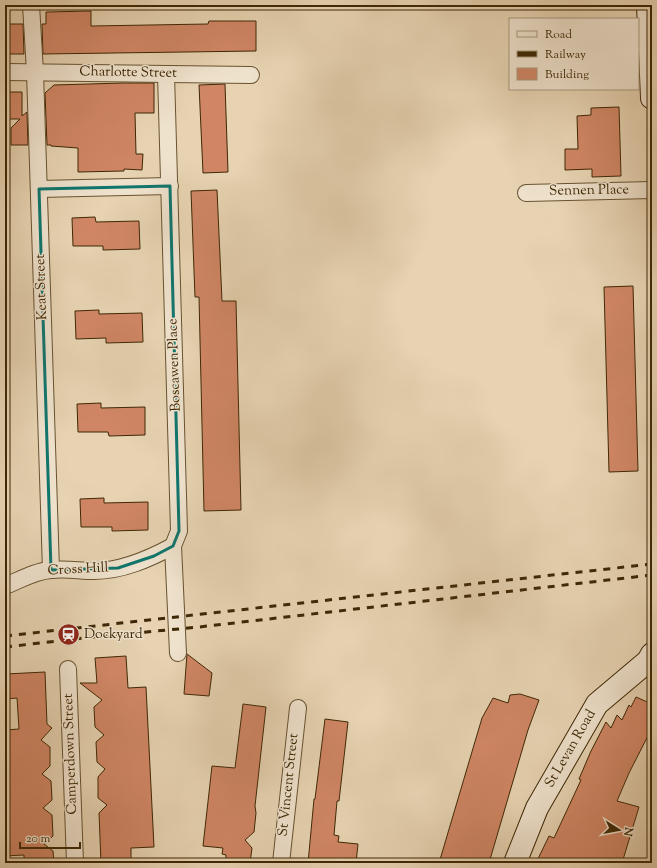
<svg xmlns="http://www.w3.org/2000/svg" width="657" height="868" font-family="'Sorts Mill Goudy',serif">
<rect width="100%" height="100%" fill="#e7d3b2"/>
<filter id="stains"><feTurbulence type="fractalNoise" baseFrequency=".005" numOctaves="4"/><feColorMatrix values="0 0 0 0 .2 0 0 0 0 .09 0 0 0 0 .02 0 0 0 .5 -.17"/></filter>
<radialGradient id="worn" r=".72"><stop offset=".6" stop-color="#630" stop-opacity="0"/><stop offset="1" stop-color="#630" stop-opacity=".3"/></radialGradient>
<g fill="#d08665" stroke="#3e2805">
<polygon points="91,11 91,26 208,24 209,21 256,21 256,51 43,54 42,24 46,24 46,12"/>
<polygon points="5,24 23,24 24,54 5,54"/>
<polygon points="123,83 154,83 154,113 135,113 136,154 143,154 142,170 124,169 124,171 78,172 78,148 51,146 51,145 47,145 45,93 54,85"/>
<polygon points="225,84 228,172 203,173 199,85"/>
<polygon points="5,92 22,92 22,116 27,112 28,145 11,145 11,128 20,119 5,119"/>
<polygon points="619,107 621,176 592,177 592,169 565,170 565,149 578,149 577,116 591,115 591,108"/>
<polygon points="217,190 222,301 236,301 241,510 204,511 199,297 195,297 191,191"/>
<polygon points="95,217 96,222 139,221 140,249 103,250 103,246 73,246 72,218"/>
<polygon points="633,286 638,471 609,472 604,287"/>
<polygon points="99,310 99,314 142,313 143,342 106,343 106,338 76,339 75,311"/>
<polygon points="101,403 101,408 145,407 145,435 109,436 108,432 78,432 77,404"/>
<polygon points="104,498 104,503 148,502 148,530 112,531 112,527 81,527 80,499"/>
<polygon points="187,654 212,673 209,696 184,694"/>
<polygon points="126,656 128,688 146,687 154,847 131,848 131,863 101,863 99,813 107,805 98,798 98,777 105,769 97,762 96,742 104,735 95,727 94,707 102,700 80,683 97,683 95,658"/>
<polygon points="45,672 47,724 52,728 41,740 50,747 50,766 42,774 51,781 52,800 43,808 52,815 53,836 44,844 53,851 54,863 24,863 24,855 5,856 5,730 19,729 17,698 6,699 6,674"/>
<polygon points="520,694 539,700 528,730 489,863 439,863 482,718 493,698 508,703 510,695"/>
<polygon points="636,697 652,704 652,728 629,773 617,801 639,807 622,863 536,863 549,836 554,838 581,780 579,779 591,751 606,722 611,728 617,715 622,720 629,705 631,707"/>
<polygon points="243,704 266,707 255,806 256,813 254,832 245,840 252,848 250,863 226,863 226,855 222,854 223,848 203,846 212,766 235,768"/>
<polygon points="325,719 348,722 339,801 337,801 334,835 339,836 338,842 358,844 356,863 308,863 314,799 315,799"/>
</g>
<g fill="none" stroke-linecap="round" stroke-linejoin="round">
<defs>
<g id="street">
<polyline points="31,5 35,72 51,570"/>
<polyline points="5,72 251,75"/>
<polyline points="166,74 179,531 173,546 178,653"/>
<polyline points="39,189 170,186"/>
<polyline points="526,193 652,190"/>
<path d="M 5,586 C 20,580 35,571 51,570 C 65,568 80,571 94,571 C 122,571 149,559 173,546"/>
<polyline points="68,669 75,863"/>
<polyline points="281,863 298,708"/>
</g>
<g id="secondary">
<polyline points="648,5 652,98"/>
<polyline points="515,863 537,808 597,704 648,661 652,654"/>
</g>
</defs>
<use href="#street" stroke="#685330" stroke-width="18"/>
<use href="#secondary" stroke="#3e2805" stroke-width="24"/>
<use href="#street" stroke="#efe2cd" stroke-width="16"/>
<use href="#secondary" stroke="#efe2cd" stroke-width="22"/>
<g stroke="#3e2805" stroke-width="3" stroke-dasharray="7 7" stroke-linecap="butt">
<polyline points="5,636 652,564"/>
<polyline points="5,647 93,637 199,627 652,575"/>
</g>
</g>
<path fill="none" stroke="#0f766e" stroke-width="3" stroke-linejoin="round" d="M 170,186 L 179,531 L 173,546 L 154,556 L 118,568 L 51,570 L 39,189 Z"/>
<defs>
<symbol id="station-disc" viewBox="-11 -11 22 22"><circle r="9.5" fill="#8f2418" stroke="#efe2cd"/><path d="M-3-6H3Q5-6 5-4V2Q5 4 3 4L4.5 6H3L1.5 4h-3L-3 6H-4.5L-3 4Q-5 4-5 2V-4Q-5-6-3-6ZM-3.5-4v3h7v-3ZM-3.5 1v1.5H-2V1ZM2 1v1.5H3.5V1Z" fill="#fff"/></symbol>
</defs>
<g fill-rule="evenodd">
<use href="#station-disc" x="56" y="622" width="25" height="25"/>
</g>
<g text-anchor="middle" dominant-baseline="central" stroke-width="3" stroke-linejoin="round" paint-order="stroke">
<g font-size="14" fill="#3e2805" stroke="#efe2cd">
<text transform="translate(128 73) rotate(1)">Charlotte Street</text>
<text transform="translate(589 191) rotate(-1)">Sennen Place</text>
<text transform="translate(42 287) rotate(-92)">Keat Street</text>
<text transform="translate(175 365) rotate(-92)">Boscawen Place</text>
<text transform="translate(78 570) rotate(-3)">Cross Hill</text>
<text transform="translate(571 749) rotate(-60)">St Levan Road</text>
<text transform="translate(71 754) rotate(-92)">Camperdown Street</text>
<text transform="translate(289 785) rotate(-84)">St Vincent Street</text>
</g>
<g font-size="14" fill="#3e2805" stroke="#efe2cd" text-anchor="start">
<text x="84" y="635">Dockyard</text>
</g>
</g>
<rect width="657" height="868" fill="none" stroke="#e7d3b2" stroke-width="20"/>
<rect x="6" y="6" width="645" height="856" fill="none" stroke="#3e2805" stroke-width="2"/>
<rect x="10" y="10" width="637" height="848" fill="none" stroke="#3e2805"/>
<rect x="509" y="18" width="130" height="72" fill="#efe2cd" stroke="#a8987d"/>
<rect x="517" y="31" width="20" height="6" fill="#efe2cd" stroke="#a8987d"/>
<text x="545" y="38" font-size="12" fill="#3e2805">Road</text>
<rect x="517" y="51" width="20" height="6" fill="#3e2805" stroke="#a8987d"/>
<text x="545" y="58" font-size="12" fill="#3e2805">Railway</text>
<rect x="517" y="68" width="20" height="12" fill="#d08665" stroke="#a8987d"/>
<text x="545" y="78" font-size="12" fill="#3e2805">Building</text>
<g transform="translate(619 830) rotate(101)" stroke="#efe2cd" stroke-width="3" paint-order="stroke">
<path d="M0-3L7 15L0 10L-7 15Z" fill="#3e2805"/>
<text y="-6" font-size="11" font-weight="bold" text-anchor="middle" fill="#3e2805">N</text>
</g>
<path d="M20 842v6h60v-6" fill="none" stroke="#3e2805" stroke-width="2"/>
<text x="26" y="842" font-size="12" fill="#3e2805" stroke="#efe2cd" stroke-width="3" paint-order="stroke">20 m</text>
<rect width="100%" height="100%" filter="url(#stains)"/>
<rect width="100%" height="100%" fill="url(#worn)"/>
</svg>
